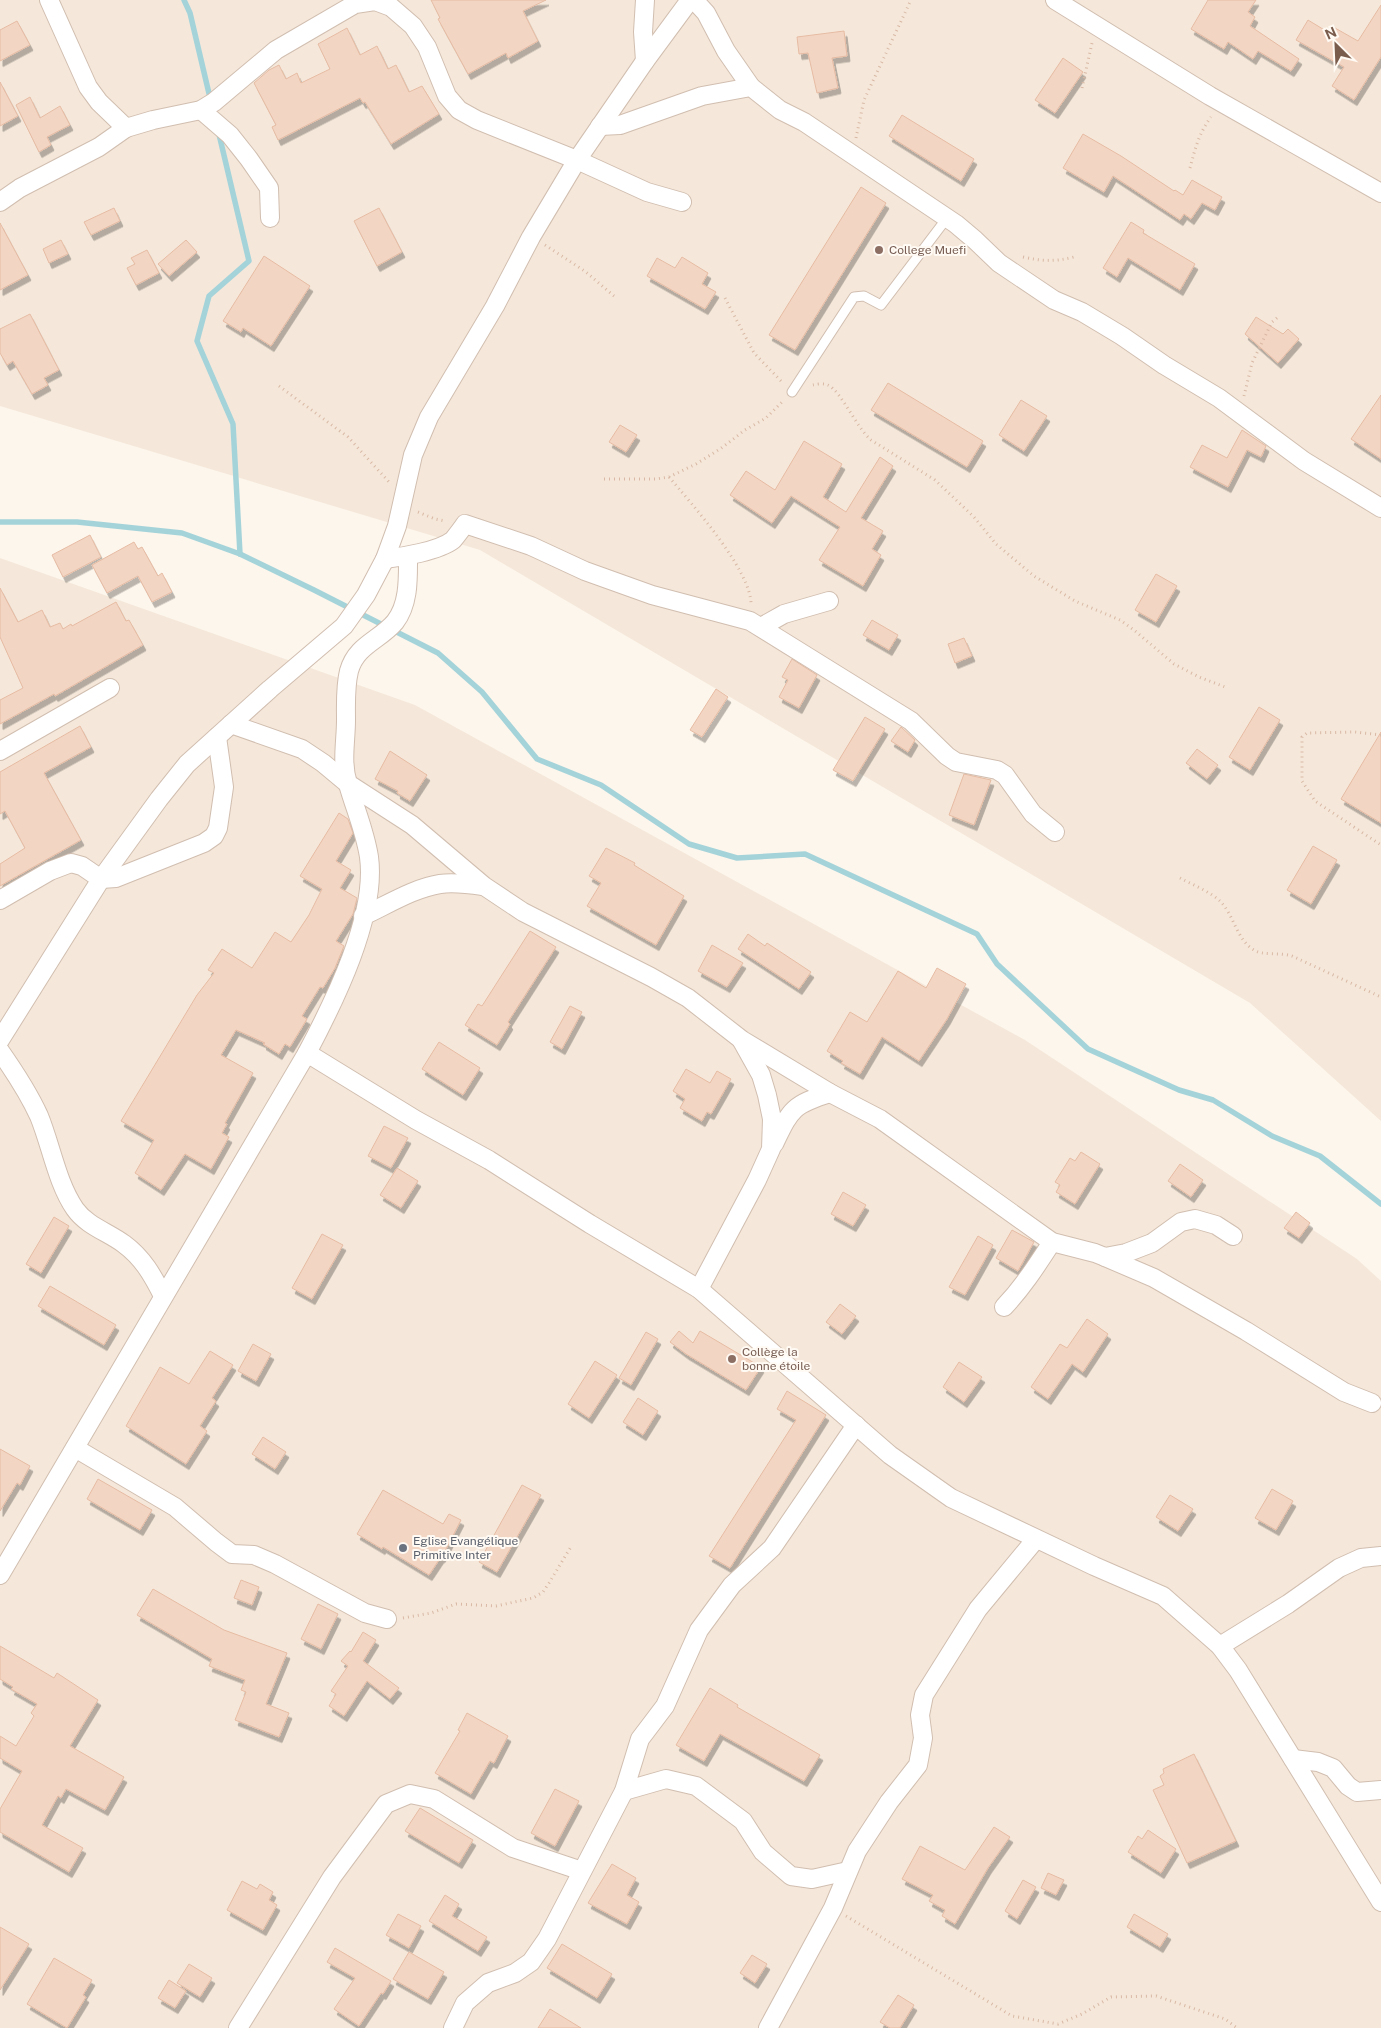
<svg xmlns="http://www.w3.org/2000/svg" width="1381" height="2028" font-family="'Public Sans',sans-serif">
<defs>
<filter id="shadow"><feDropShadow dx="3" dy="5.5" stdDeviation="0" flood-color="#0004"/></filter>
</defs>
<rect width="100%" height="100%" fill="#fdf6ec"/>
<g fill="#f5e8da">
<polygon points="0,0 1381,0 1381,1121 1250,1003 480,550 0,406"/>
<polygon points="0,558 415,705 1025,1040 1357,1259 1381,1281 1381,2028 0,2028"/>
</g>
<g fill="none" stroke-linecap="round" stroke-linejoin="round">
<g stroke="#a5d3da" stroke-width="5.5">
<polyline points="184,0 190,13 211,102"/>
<polyline points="218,130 249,261 209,296 197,341 233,424 240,554"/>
<polyline points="0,522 77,522 182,533 240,554 314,590 438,653 482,692 537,759 601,785 689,844 737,858 805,854 977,934 997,964 1088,1049 1179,1090 1213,1100 1272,1136 1320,1156 1381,1204"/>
</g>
</g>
<g fill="#f3d5c3" stroke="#e6bba3" filter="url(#shadow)">
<polygon points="431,0 546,0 523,11 538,41 508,58 506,53 468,74 438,19 440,18"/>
<polygon points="1208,0 1256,0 1248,12 1255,17 1250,26 1299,59 1291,71 1258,51 1253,59 1228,42 1224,49 1191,29"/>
<polygon points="1381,5 1381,57 1354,100 1332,86 1344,67 1296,40 1308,20 1331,34 1335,28 1358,41"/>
<polygon points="17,21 30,45 0,61 0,30"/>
<polygon points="347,28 360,55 377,46 388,69 396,65 409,92 422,86 439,114 391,144 365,102 363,103 360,98 278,140 272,127 276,125 254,83 269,70 279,65 286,79 297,73 301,83 330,69 318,44"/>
<polygon points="844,31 847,56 832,58 838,88 817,93 808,53 799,54 797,37"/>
<polygon points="1063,58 1083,72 1055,113 1035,100"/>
<polygon points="0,82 18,116 0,126"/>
<polygon points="30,97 40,118 60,106 70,125 47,137 51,145 39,152 16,105"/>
<polygon points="902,115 974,159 961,181 889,136"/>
<polygon points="1083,134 1121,156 1174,191 1175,190 1183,195 1192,180 1222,197 1215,210 1202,203 1191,219 1184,214 1180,220 1113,176 1104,192 1063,168"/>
<polygon points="861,187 886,203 795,350 769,335"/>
<polygon points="114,208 120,221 91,235 84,222"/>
<polygon points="379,208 402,252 377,266 354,221"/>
<polygon points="1131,222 1144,230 1143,233 1195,264 1180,290 1128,258 1117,277 1103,268"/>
<polygon points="0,223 28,275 0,290"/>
<polygon points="61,240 68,254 49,263 43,249"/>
<polygon points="186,240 197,252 169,276 158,264"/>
<polygon points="147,250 159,273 136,285 127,268 135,264 131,258"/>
<polygon points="264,256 310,286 271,346 243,328 241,332 223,321"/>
<polygon points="682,257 708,273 702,284 716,292 705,309 647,276 657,258 675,268"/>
<polygon points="30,314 59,370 44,378 48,385 32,394 13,361 7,365 0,353 0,329"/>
<polygon points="1256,317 1283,334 1288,329 1299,339 1278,363 1245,334"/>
<polygon points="888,383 983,441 967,467 871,410"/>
<polygon points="1381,395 1381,459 1351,439"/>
<polygon points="1021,400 1047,416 1024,451 999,435"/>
<polygon points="620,425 637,435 626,452 609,442"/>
<polygon points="1242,430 1266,446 1261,457 1247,450 1228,487 1190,467 1202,445 1227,458"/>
<polygon points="804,441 842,464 823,497 846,512 880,457 893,466 861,518 883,531 872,549 881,555 863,586 819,560 840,527 791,496 772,523 730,495 746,471 775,490"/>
<polygon points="90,535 101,557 63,577 52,555"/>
<polygon points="134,542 138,549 142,547 158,576 162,573 172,592 152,602 138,576 107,593 92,565"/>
<polygon points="1156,574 1177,586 1156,622 1135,610"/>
<polygon points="0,588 18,622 42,610 50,627 60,623 63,629 71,624 72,626 116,602 126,621 129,620 143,645 55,696 54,694 0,724 0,700 23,688 0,637"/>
<polygon points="872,620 898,635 889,650 863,635"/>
<polygon points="964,638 972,656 955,663 948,644"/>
<polygon points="792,659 817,675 799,708 779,697 788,680 782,677"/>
<polygon points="716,689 728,697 702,737 690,730"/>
<polygon points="1259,707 1280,720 1250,770 1229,757"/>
<polygon points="865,717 885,729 853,781 833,770"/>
<polygon points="80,726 91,747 44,773 81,840 0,886 0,864 25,848 5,811 0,814 0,772"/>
<polygon points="901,727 915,740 908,752 891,741"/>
<polygon points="1381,732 1381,823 1341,799"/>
<polygon points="1197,749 1218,765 1207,779 1186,763"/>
<polygon points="390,751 427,775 410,801 397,793 398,791 375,779"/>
<polygon points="964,774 991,780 974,825 949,815"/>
<polygon points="339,813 348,819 353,833 336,861 351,870 340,888 357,898 353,914 336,941 344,946 335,968 323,988 320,987 302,1016 307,1019 290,1047 285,1044 279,1054 263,1044 265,1043 236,1030 221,1055 253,1073 225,1123 227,1124 222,1133 229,1137 211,1169 185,1154 161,1190 135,1173 154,1140 121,1121 197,995 214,973 208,970 222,949 252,968 275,932 291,942 309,915 322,889 300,876"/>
<polygon points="1313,846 1337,860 1311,904 1287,890"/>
<polygon points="606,848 635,863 634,865 684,896 656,945 587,906 601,883 589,876"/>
<polygon points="530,931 556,947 508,1022 510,1024 497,1045 465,1025 478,1004 482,1006"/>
<polygon points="748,934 765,946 767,943 811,972 799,989 738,949"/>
<polygon points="712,945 743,963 727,987 698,971"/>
<polygon points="937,968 966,984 947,1019 919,1061 882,1037 860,1074 841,1063 843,1061 827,1051 850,1012 867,1022 898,971 926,988"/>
<polygon points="570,1006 582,1012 562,1049 550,1042"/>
<polygon points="439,1042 480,1068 463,1095 422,1069"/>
<polygon points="686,1069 710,1083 717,1071 731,1079 711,1114 707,1112 702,1121 680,1108 685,1099 673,1091"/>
<polygon points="384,1126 408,1138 391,1168 368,1156"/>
<polygon points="1081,1152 1100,1164 1075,1204 1056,1192 1060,1185 1055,1182 1070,1158 1075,1161"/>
<polygon points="1180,1164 1203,1180 1191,1197 1168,1181"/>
<polygon points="397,1168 418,1181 401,1208 380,1195"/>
<polygon points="843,1192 866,1205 853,1226 831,1214"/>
<polygon points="1296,1212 1310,1223 1299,1238 1284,1228"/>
<polygon points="54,1217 69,1226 41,1273 26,1264"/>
<polygon points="1012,1230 1034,1242 1018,1271 996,1258"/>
<polygon points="322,1234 343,1245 312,1299 292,1288"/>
<polygon points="978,1236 993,1245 965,1295 949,1287"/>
<polygon points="50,1286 116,1325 104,1345 38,1306"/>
<polygon points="840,1304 856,1316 842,1334 826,1322"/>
<polygon points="1087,1319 1108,1334 1083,1372 1072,1364 1048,1399 1031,1387 1060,1344 1067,1348"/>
<polygon points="679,1331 693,1343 700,1331 761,1367 746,1390 686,1354 670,1342"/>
<polygon points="646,1332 658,1339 631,1385 619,1378"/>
<polygon points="253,1344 271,1354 256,1381 238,1371"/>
<polygon points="210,1351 233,1365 212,1398 216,1401 200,1426 207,1431 186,1464 126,1426 160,1367 189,1384"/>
<polygon points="595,1361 617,1375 589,1418 568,1404"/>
<polygon points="959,1362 982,1377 964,1402 943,1387"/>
<polygon points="787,1391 826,1415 730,1568 709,1556 796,1420 777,1409"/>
<polygon points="638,1398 658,1411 643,1435 623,1422"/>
<polygon points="263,1437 286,1452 275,1469 252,1454"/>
<polygon points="0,1449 30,1466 20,1485 17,1483 0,1511"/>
<polygon points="98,1479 152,1510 140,1530 87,1499"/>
<polygon points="522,1485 541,1495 497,1572 479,1562"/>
<polygon points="1272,1489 1293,1501 1276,1530 1255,1518"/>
<polygon points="383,1490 443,1524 449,1514 461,1520 442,1557 441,1557 429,1575 383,1547 382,1549 357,1534"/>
<polygon points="1170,1495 1193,1509 1178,1531 1156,1517"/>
<polygon points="241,1580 259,1587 252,1605 234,1598"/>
<polygon points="153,1589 224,1630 287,1653 266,1704 289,1713 279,1737 235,1720 246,1692 241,1690 245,1680 209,1666 212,1659 137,1615"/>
<polygon points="318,1604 338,1614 321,1649 301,1639"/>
<polygon points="363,1632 376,1640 363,1661 399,1688 390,1699 367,1681 344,1716 329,1706 336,1694 331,1691 348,1666 341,1661 350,1651 351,1652"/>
<polygon points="0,1646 54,1678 57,1673 98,1700 70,1746 124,1777 105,1810 66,1789 61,1798 58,1796 42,1825 83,1848 69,1872 0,1832 0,1809 22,1771 0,1758 0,1736 16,1746 34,1716 31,1713 37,1704 11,1689 13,1687 0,1679"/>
<polygon points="710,1688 738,1705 737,1707 820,1755 804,1781 720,1734 704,1761 676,1745"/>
<polygon points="467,1713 508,1736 494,1763 490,1761 471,1794 435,1773 460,1731 458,1730"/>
<polygon points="1194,1754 1236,1841 1187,1863 1153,1790 1164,1785 1160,1776 1164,1773 1163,1769"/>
<polygon points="555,1789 579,1801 555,1846 531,1833"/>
<polygon points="420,1808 473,1840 459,1863 405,1831"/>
<polygon points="994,1827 1010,1837 988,1868 955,1924 942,1916 945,1910 929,1901 933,1895 902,1879 920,1846 965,1870"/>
<polygon points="1148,1830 1176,1849 1161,1873 1128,1852 1138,1836 1142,1839"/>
<polygon points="612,1864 636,1878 627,1895 639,1902 627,1924 588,1903"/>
<polygon points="1048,1873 1064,1880 1056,1895 1041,1888"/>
<polygon points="1023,1880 1036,1887 1017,1919 1005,1911"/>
<polygon points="242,1881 257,1889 260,1884 273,1892 269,1900 277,1905 263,1930 227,1910"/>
<polygon points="445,1895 459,1904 452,1916 487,1937 478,1951 429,1921"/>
<polygon points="398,1914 421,1926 409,1948 386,1935"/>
<polygon points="1134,1914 1168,1934 1160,1947 1127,1927"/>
<polygon points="0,1927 29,1944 0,1990"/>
<polygon points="562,1944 612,1974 597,1998 547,1968"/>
<polygon points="335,1948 391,1981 383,1994 381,1993 359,2026 334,2009 355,1978 327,1962"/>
<polygon points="409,1952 444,1972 428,1999 393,1979"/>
<polygon points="752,1955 767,1964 755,1983 740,1973"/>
<polygon points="54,1958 92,1980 83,1995 86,1997 67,2028 27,2004"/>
<polygon points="189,1964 212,1978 200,1997 177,1983"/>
<polygon points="169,1980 186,1991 175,2008 158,1998"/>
<polygon points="898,1995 914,2005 900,2028 890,2028 880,2022"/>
<polygon points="550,2009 581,2028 538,2028"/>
</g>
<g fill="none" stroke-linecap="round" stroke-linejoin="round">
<defs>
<polyline id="service" points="792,392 854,297 864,296 881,305 947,218"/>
<g id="minor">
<polyline points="49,0 88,87 99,102 126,128 153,120 201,110 214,102 276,50 355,4 375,1 391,7 413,26 427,47 447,96 459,110 477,120 577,160 647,192 682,202"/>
<polyline points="645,0 643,32 645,61"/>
<polyline points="694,0 706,13 726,51 751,87"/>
<polyline points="1055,0 1210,96 1381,193"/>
<polyline points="201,110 230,135 249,159 269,188 270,218"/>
<polyline points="600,126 620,125 702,96 751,87 780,110 804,122 956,224 975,240 999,263 1054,300 1082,312 1122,336 1164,365 1219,398 1304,461 1381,508"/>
<polyline points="0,202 20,188 99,147 126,128"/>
<path d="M 385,559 C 402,557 439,551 453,540 C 457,535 461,530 465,524 L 531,546 L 585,571 L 652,595 L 750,621 L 911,721 L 947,756 L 956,762 L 997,770 L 1005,775 L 1033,814 L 1055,832"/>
<polyline points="761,627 784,614 829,601"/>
<polyline points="231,724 302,749 323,763 347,783 412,825 484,886 523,912 651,977 688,998 742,1040 830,1093 880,1119 1052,1242 1095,1253 1105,1257 1126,1253 1152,1243 1181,1222 1195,1219 1216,1225 1233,1236"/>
<polyline points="0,751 110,688"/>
<polyline points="0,900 50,871 71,863 82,866 101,879 116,878 204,843 214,836 218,828 224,787 217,737"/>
<path d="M 363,916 C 387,905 414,888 440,884 C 454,882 469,884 483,886"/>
<polyline points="0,1040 101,879 159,799 187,764 270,689 344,626 366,595 385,559 397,526 413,455 429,417 495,306 531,237 577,160 645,61 690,0"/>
<path d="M 0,1051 C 14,1071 29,1094 39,1116 C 51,1145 57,1183 75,1209 C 87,1226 108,1232 124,1244 C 143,1258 153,1276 163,1296"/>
<path d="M 307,1053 C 334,1002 377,916 369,857 C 365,831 355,809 348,784 C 341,762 346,742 346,720 C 346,704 345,687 349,671 C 356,645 380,640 395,622 C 409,604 408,579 408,557"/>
<path d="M 774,1144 C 791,1109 792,1105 830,1093"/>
<polyline points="1105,1257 1154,1278 1246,1331 1344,1392 1372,1403"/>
<polyline points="699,1289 757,1180 771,1149 772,1119 767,1095 761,1075 742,1041"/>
<path d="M 1004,1307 C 1023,1287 1037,1265 1052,1242"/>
<polyline points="75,1448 175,1507 216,1542 232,1554 254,1555 275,1564 365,1613 387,1619"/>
<polyline points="0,1575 307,1053 416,1120 489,1160 590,1224 699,1289 890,1455 951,1498 1094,1566 1163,1596 1220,1646 1238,1670 1381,1902"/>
<polyline points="1220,1646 1288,1604 1339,1568 1361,1558 1381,1556"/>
<polyline points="1293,1759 1318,1762 1333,1768 1348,1786 1357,1792 1381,1790"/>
<polyline points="624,1791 666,1779 696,1786 743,1821 763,1852 791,1876 812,1879 848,1871"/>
<polyline points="238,2028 332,1877 386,1804 410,1794 434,1799 513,1848 582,1871"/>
<polyline points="453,2028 465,2003 488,1983 515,1973 531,1962 547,1939 624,1791 640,1739 665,1706 699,1630 732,1585 772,1548 856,1425"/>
<polyline points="768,2028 833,1908 857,1851 889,1802 918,1765 923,1738 920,1715 924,1695 978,1609 1036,1539"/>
</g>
</defs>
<use href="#service" stroke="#d1beb0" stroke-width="11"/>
<use href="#minor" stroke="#d1beb0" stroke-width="20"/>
<g stroke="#d9b8a5" stroke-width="3" stroke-dasharray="1 4" stroke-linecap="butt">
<polyline points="1082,88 1092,43"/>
<polyline points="856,138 864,100 911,0"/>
<path d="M 1190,168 C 1195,149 1199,133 1211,117"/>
<polyline points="545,245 586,272 614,296"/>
<path d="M 1023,257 C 1041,261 1055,262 1074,257"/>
<polyline points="725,298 754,353 782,382"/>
<path d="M 813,385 C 817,384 824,383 828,385 C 841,391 856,427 871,440 L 935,480 L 974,517 L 996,544 L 1034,576 L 1075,601 L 1120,620 L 1134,630 L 1174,664 L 1199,677 L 1225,687"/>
<polyline points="279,386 348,437 389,482"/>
<polyline points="1244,396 1252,363 1272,322 1278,317"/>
<path d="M 669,477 C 691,503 752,571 751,605"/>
<polyline points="604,479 656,479 669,477 696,464 720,449 745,430 766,418 784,400"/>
<polyline points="418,512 435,519 445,521"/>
<polyline points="1381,735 1355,732 1307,733 1302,737 1302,781 1315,801 1381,845"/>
<path d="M 1180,878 C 1193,885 1211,892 1221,902 C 1234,916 1237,940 1254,950 C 1263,956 1280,952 1292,956 L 1381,997"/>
<polyline points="403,1618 431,1613 456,1604 496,1606 533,1598 543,1592 549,1583 572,1545"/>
<polyline points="846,1916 1012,2016 1058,2024 1082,2014 1111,1997 1156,1996 1225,2019 1237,2028"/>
</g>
<use href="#service" stroke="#fff" stroke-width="9"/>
<use href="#minor" stroke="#fff" stroke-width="18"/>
</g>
<g fill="#8d6e63" stroke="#fffaf3" stroke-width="2">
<circle cx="879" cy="250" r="5"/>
<circle cx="732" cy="1359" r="5"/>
</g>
<circle fill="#6b7280" stroke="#fffaf3" stroke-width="2" cx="403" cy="1548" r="5"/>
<g text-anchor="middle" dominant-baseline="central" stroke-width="4" stroke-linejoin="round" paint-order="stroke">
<g font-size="12" fill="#785e54" stroke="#fffaf3" text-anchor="start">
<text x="889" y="250">College Muefi</text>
<text x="742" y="1352">Collège la<tspan x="742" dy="14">bonne étoile</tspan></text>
</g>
<g font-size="12" fill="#5b616d" stroke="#fffaf3" text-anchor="start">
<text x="413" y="1541">Eglise Evangélique<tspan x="413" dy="14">Primitive Inter</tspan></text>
</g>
</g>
<g transform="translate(1336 45) rotate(336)" stroke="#fffaf3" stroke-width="4" paint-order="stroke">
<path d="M0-4L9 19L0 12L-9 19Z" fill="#7a5c4d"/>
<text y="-8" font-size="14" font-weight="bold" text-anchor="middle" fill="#7a5c4d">N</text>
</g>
</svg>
